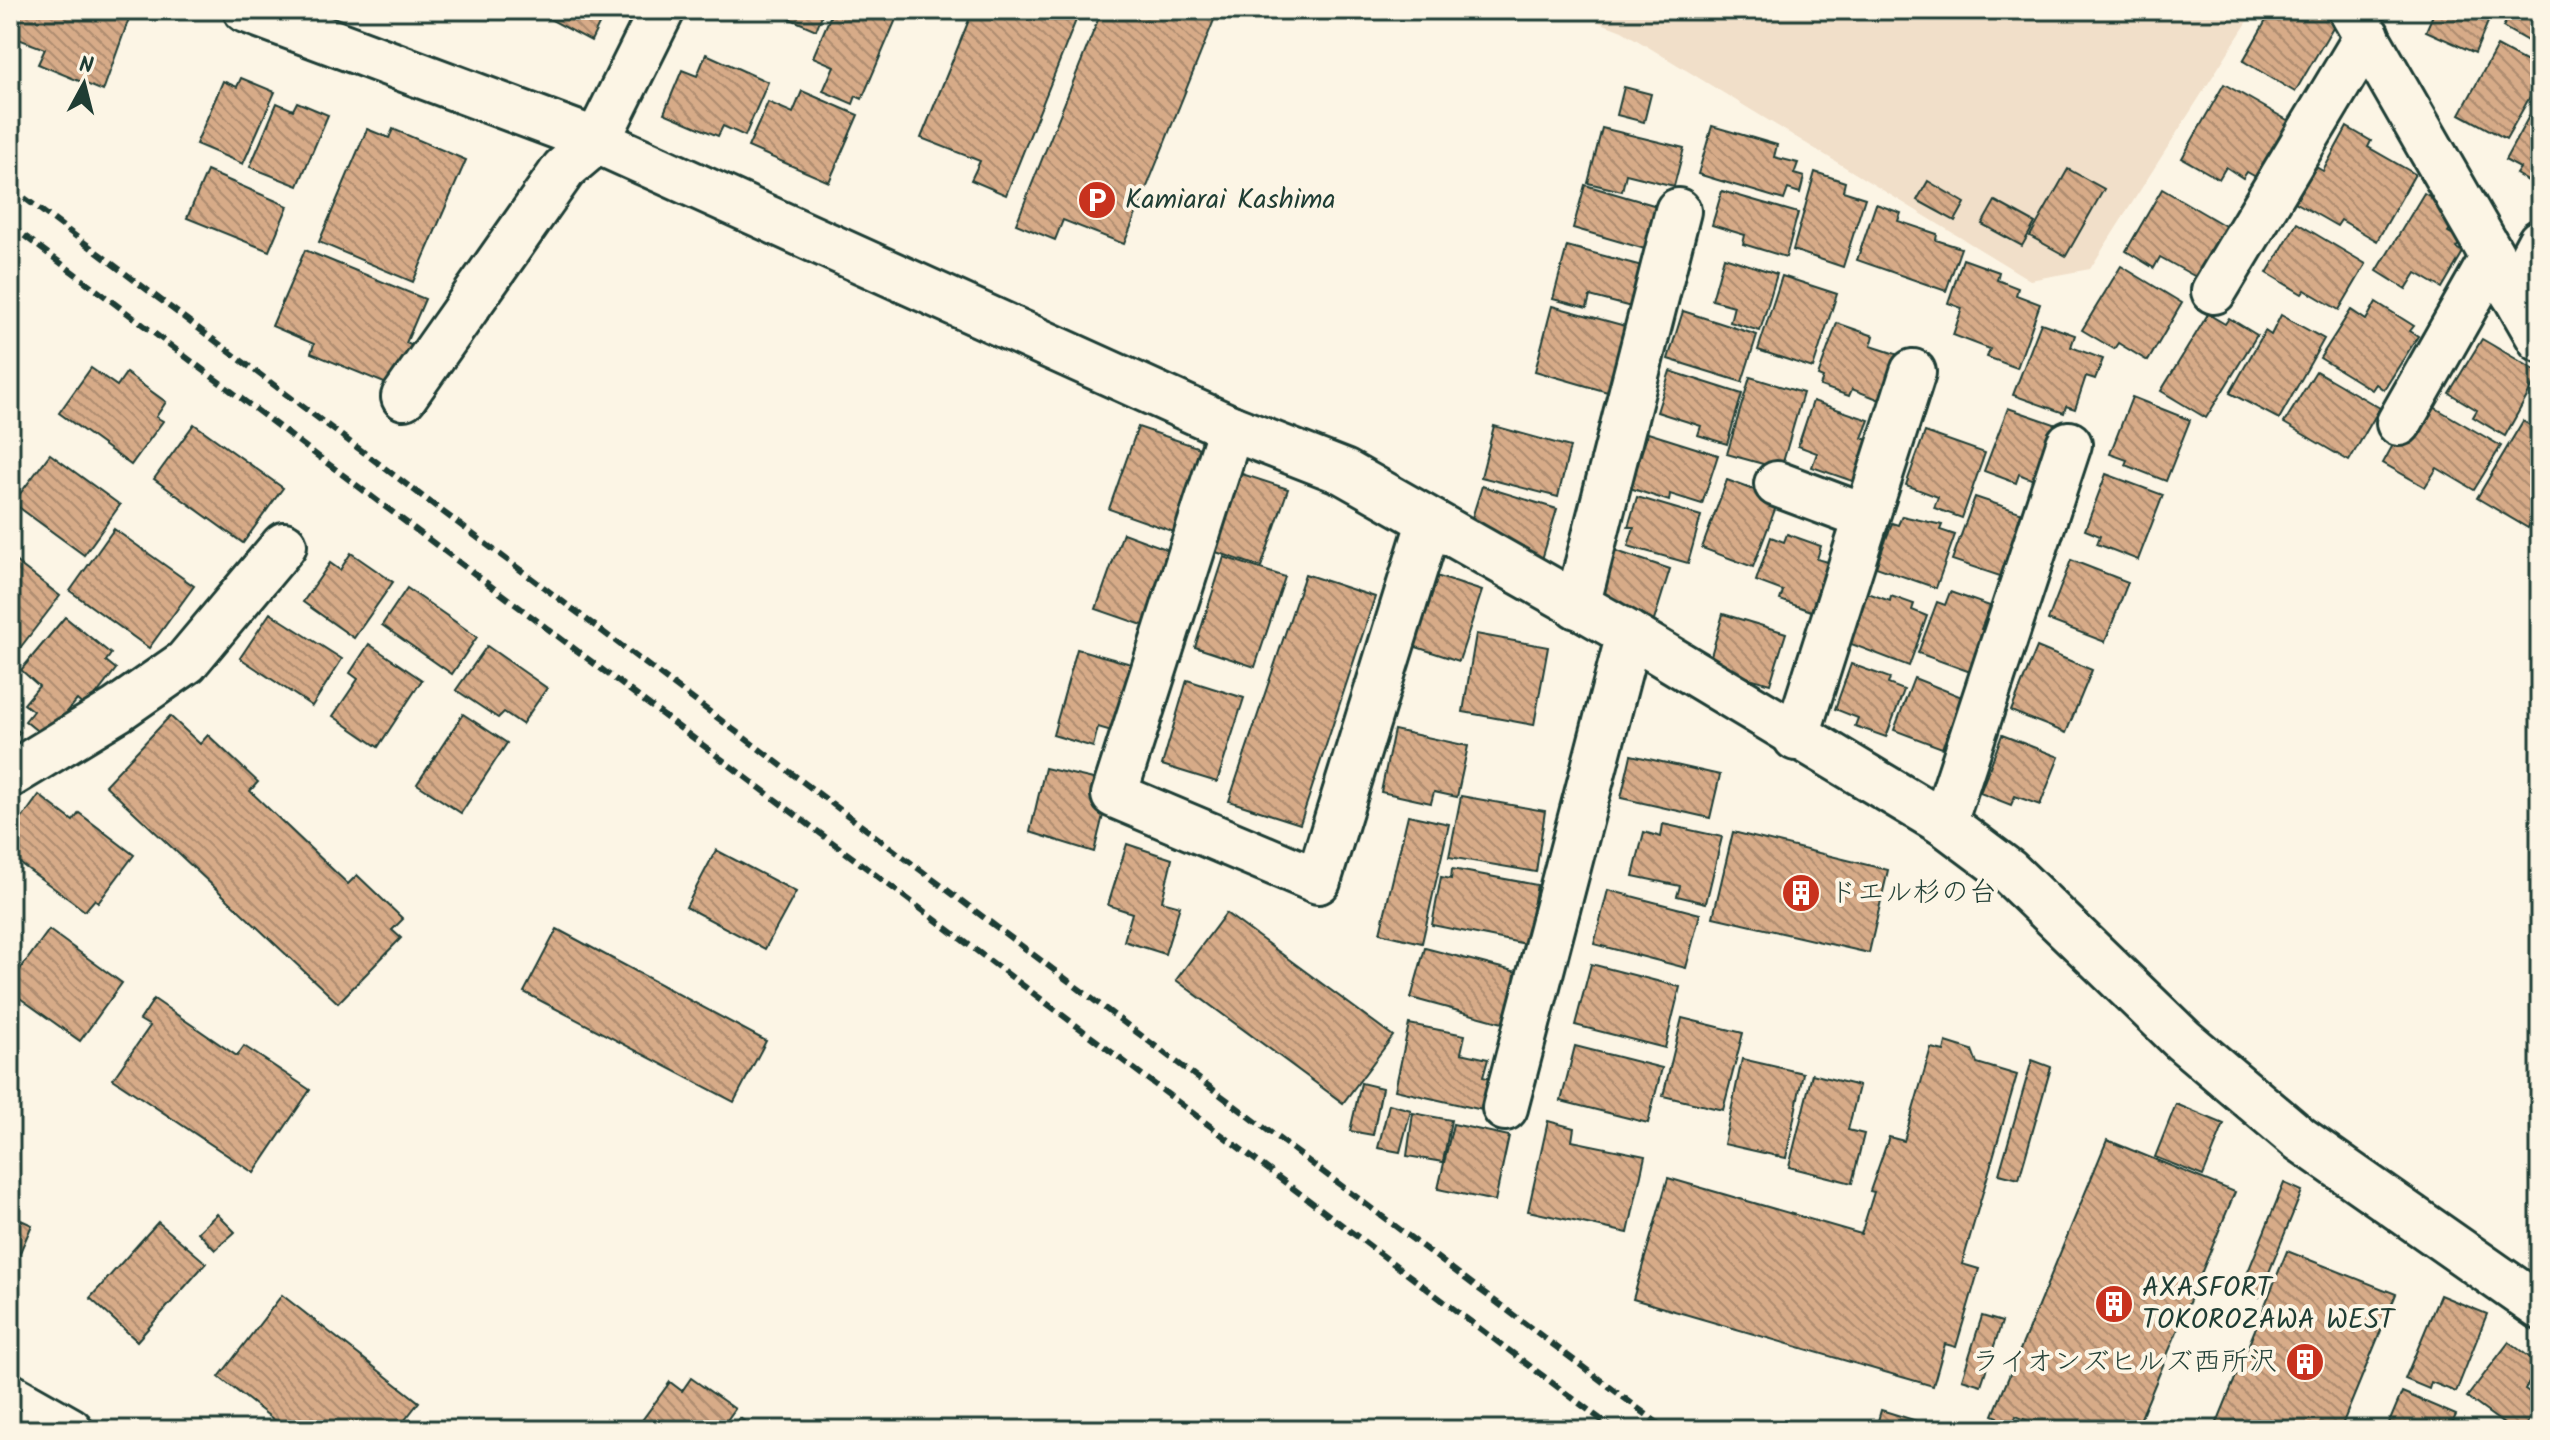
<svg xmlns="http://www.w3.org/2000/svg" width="2550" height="1440" font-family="Kalam,'Klee One',sans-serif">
<defs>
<pattern id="building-back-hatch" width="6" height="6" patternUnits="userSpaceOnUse" patternTransform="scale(2)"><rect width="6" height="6" fill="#d7ab88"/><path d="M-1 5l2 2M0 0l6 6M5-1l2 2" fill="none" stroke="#ae8c70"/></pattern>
</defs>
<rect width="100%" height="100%" fill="#fcf5e5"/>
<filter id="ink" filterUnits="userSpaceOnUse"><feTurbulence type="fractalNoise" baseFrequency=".0125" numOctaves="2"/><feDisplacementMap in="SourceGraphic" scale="16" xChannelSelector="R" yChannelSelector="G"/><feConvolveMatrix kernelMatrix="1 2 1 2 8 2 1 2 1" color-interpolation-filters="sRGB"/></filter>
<g filter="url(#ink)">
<polygon fill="#f1dfc9" points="1568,10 2255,10 2090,269 2030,280 1622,31"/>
<g fill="url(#building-back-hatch)" stroke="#1f3d34" stroke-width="2">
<polygon points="23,10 132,10 103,91 38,64 45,49 13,37"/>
<polygon points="424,10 455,10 453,17"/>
<polygon points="533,10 606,10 591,41"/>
<polygon points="770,10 824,10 816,30"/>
<polygon points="833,10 900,10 862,99 856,96 853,104 823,91 834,66 813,57"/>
<polygon points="973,10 1080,10 1006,195 971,180 980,161 921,138"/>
<polygon points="1102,10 1218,10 1124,244 1063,220 1055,240 1016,224"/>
<polygon points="2272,10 2314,10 2336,22 2295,92 2243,61"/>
<polygon points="2435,10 2493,10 2475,53 2426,31"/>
<polygon points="2512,10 2540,10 2540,48 2503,27"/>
<polygon points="2497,46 2540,69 2540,79 2506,139 2460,114"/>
<polygon points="706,54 768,82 745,136 723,126 718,136 664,113 682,70 697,76"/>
<polygon points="241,78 275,92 243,164 196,144 223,81 237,87"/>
<polygon points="2224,84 2289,121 2256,177 2247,172 2243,178 2226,167 2219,179 2182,158"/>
<polygon points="1624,87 1651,94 1644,122 1617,115"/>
<polygon points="802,91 858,115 829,182 748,147 768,102 793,113"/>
<polygon points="2540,96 2540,188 2516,174 2520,168 2505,160"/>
<polygon points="297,102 328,115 298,186 250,167 277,103 293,110"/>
<polygon points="1712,126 1777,145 1774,157 1798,163 1794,174 1804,177 1800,193 1788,189 1784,200 1698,174"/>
<polygon points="2347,127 2371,141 2368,147 2415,174 2377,241 2341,220 2337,226 2295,202 2316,167 2323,171"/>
<polygon points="1602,128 1684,148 1674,186 1626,174 1622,191 1588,183"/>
<polygon points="367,129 389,138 393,129 466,160 413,282 319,242"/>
<polygon points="2068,169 2104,189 2066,256 2030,236"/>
<polygon points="207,171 288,206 269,251 187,218"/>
<polygon points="1815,172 1845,182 1843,191 1865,198 1843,267 1793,250"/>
<polygon points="1928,181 1965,203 1955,221 1917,200"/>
<polygon points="1585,185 1657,206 1645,249 1573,228"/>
<polygon points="2162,189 2227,227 2196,277 2160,257 2154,268 2126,251"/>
<polygon points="1722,191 1798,213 1786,257 1743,244 1745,235 1712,225"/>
<polygon points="2424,193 2443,204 2454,223 2448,232 2462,240 2456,248 2463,252 2442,288 2416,273 2406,289 2377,271"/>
<polygon points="1995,201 2035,223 2022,246 1982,224"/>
<polygon points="1876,204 1901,213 1898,221 1937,234 1936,240 1961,248 1946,291 1857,260"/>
<polygon points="2297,223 2366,264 2339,310 2305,290 2302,294 2267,273"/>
<polygon points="1567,246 1642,266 1631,307 1590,296 1587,308 1553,299"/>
<polygon points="305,250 425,299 406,343 413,346 402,374 394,371 389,385 311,353 314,344 272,326"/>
<polygon points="1724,257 1777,274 1760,331 1730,322 1734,306 1712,300"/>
<polygon points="1963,259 1999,272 1997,280 2018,288 2016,295 2040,304 2017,368 1987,357 1990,349 1953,335 1962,308 1948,303"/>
<polygon points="2121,266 2182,303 2148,361 2118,343 2114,349 2082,330"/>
<polygon points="1782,276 1837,294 1813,368 1758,350"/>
<polygon points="2376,302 2414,326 2410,331 2418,336 2384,390 2376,384 2372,390 2320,358 2351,310 2366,320"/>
<polygon points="1552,306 1629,327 1611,393 1535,371"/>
<polygon points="1683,311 1757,335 1742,382 1668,359"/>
<polygon points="2208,314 2225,324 2229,318 2257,335 2206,418 2161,391"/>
<polygon points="2281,315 2324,339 2279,419 2230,393 2265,331 2271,335"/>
<polygon points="1837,323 1874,336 1871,346 1905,357 1888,403 1852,389 1849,396 1820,386 1823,378 1818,376"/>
<polygon points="2041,323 2075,335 2071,347 2103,359 2095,379 2086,376 2075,409 2066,406 2064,413 2013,395"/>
<polygon points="2482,339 2540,373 2505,436 2473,417 2477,410 2449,393"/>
<polygon points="91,368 117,386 126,373 166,402 156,417 163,421 131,465 59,413"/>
<polygon points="1670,371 1742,394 1727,444 1698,435 1701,426 1657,412"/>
<polygon points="2316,371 2380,408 2349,461 2284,423"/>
<polygon points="1750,377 1803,393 1781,469 1727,454"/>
<polygon points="2132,397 2190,420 2166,481 2125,465 2127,460 2110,454"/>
<polygon points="1813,401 1869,420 1862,438 1873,442 1858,483 1812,467 1817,453 1798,446"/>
<polygon points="2427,403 2501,446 2474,490 2437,468 2425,487 2383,463 2400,432"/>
<polygon points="2008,408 2066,428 2046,485 2019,474 2016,483 1984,471"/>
<polygon points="2523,421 2540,432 2540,515 2536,512 2528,528 2477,498"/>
<polygon points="194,424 283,488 243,543 154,479"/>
<polygon points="1494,426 1570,447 1558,497 1481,477"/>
<polygon points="1138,427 1206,450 1177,533 1109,509"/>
<polygon points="1925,432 1985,453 1962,518 1934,508 1938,497 1906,485"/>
<polygon points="1648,433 1718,455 1702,504 1670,494 1669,501 1630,488"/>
<polygon points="50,454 120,505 84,555 13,503"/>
<polygon points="1239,473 1288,489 1261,567 1213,551"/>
<polygon points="2106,474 2163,495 2138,560 2097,544 2100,536 2085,530"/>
<polygon points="1727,480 1779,499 1753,567 1702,548"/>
<polygon points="1482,486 1557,509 1541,563 1465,540"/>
<polygon points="1637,497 1701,516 1688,563 1628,546 1634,527 1628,527"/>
<polygon points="1975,497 2029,515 2006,578 1952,560"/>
<polygon points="1902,516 1942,525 1940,530 1955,535 1936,588 1876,567 1892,523 1898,525"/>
<polygon points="114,529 194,586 149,648 70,591"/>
<polygon points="1123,533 1180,554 1154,629 1096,609"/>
<polygon points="1787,534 1821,546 1817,559 1828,562 1811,611 1780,600 1783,591 1756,581 1771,537 1784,542"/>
<polygon points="1601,546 1670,569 1652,627 1583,604"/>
<polygon points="351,553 393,582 354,638 303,602 330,563 340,570"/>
<polygon points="10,557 60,596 20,648 10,641"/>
<polygon points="1224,557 1285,577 1255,667 1195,647"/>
<polygon points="2071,560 2128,582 2105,642 2048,620"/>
<polygon points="1427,573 1482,591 1459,661 1404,643"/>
<polygon points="1305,574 1375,597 1300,824 1229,801"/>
<polygon points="407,588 477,637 452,674 382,625"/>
<polygon points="1865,592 1890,601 1891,596 1914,604 1912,610 1927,616 1909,666 1846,642"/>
<polygon points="1950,592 1990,606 1981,629 1989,631 1973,673 1918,653 1937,602 1945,605"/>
<polygon points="270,613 342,659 312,706 240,658"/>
<polygon points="1723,614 1786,633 1770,684 1708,666"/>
<polygon points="65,617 111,654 106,661 116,669 86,708 77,700 46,738 25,721 33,711 24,704 39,686 21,670"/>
<polygon points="1476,634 1548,647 1534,725 1463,712"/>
<polygon points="369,644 422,680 378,747 333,716 358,679 350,673"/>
<polygon points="487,646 547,688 522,724 504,712 498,718 456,690"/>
<polygon points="2037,647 2092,670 2066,733 2011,711"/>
<polygon points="1077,649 1142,667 1122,734 1098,727 1093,747 1053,735"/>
<polygon points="1851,664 1890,678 1888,684 1904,690 1886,737 1855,726 1858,718 1835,709"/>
<polygon points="1914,678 1962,697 1942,748 1894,730"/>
<polygon points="1187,680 1244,698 1217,782 1162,765"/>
<polygon points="463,714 507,743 461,813 417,784"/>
<polygon points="170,716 200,744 208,735 258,782 250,791 348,884 357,875 403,919 392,930 401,938 338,1003 105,785"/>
<polygon points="10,725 20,732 10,746"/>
<polygon points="1394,730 1468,746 1457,797 1434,792 1431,803 1381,792"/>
<polygon points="2002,735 2059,757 2040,805 2015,796 2011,805 1980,793"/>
<polygon points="1631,755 1720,775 1710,818 1621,798"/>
<polygon points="1045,768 1111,783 1094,852 1030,832"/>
<polygon points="39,795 73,821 79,813 134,855 98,903 95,899 85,911 10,856 10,835"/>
<polygon points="1461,796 1545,811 1536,872 1449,857"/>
<polygon points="1408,815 1449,824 1422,943 1380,933"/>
<polygon points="1663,824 1722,837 1706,903 1677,896 1680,886 1633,876 1644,832 1661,837"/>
<polygon points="1733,832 1888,870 1869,953 1713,917"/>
<polygon points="1127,844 1172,859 1162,901 1180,906 1165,954 1124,941 1132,913 1108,905"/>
<polygon points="716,850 796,892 765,949 686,907"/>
<polygon points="1452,869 1537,885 1526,944 1432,925 1441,877 1451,879"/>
<polygon points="1608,890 1700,914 1686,968 1594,944"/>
<polygon points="1226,913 1393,1036 1343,1103 1176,980"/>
<polygon points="557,929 766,1041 734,1102 524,992"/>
<polygon points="49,930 122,983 80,1041 10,991 10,983"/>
<polygon points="1425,948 1517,972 1512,988 1521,991 1510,1025 1411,998"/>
<polygon points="1591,964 1680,987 1665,1048 1575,1025"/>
<polygon points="154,999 237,1056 244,1046 310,1090 254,1173 113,1079 150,1026 140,1020"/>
<polygon points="1682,1018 1743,1033 1723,1110 1663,1096"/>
<polygon points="1409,1024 1465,1035 1461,1053 1488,1059 1483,1077 1495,1080 1487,1111 1395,1090"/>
<polygon points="1946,1042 1972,1050 1977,1063 2017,1075 1962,1264 1979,1269 1956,1347 1945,1344 1933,1386 1633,1299 1668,1178 1861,1234 1874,1192 1870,1191 1889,1137 1904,1141 1931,1048 1944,1051"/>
<polygon points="1575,1046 1662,1068 1648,1123 1561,1101"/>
<polygon points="1742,1059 1803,1073 1786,1158 1724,1144"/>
<polygon points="2032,1060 2051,1067 2019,1179 1999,1174"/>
<polygon points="1812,1074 1859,1086 1848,1130 1864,1134 1852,1183 1789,1167"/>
<polygon points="1361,1083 1382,1088 1373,1135 1350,1131"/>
<polygon points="1389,1104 1411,1110 1400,1152 1378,1148"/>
<polygon points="2176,1104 2224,1124 2203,1176 2155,1157"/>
<polygon points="1413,1113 1451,1120 1443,1162 1407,1156"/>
<polygon points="1548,1121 1574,1128 1572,1141 1645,1156 1628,1233 1528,1211"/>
<polygon points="1453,1124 1509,1136 1495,1201 1438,1189"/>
<polygon points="2107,1140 2235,1192 2136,1430 2050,1430 2016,1416 2011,1430 1993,1430 1998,1417 1993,1415"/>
<polygon points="2284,1183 2302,1191 2259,1297 2241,1289"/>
<polygon points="217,1214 235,1232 215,1250 198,1232"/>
<polygon points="10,1215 32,1225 10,1275"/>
<polygon points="158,1222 206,1263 137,1341 90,1298"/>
<polygon points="2287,1251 2396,1294 2340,1430 2214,1430"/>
<polygon points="282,1295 419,1402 397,1430 287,1430 219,1377"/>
<polygon points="2440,1295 2487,1314 2456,1392 2431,1382 2429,1389 2405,1379"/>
<polygon points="1982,1316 2002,1322 1981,1385 1962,1379"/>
<polygon points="2509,1342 2540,1365 2525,1389 2540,1400 2540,1405 2522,1430 2512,1430 2467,1397"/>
<polygon points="691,1378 735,1409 720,1430 635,1430 670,1382 682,1391"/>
<polygon points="2402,1392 2456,1415 2449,1430 2386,1430"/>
<polygon points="1881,1410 1946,1430 1876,1428"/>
<polygon points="740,1418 756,1430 731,1430"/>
</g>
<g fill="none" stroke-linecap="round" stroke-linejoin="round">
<defs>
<g id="minor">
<polyline points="246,10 597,141 1231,428 1344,472 1629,634 1944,823 2008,871 2183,1040 2300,1139 2540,1307"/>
<polyline points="2351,10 2540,339"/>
<polyline points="2214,291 2367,36"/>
<polyline points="2513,293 2540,242"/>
<polyline points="404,397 564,169 597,141 662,10"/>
<polyline points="2399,423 2492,259"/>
<polyline points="1231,428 1114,795 1318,881 1429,523"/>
<polyline points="1777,484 1865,517"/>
<polyline points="1577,606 1678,211"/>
<polyline points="1796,738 1913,372"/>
<polyline points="10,775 117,710 186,662 284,545"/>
<polyline points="1944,823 2069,444"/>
<polyline points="1505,1108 1629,634"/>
<polyline points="10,1396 70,1430"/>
</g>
</defs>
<use href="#minor" stroke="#1f3d34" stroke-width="50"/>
<use href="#minor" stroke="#fcf5e5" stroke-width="44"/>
<g stroke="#1f3d34" stroke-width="6" stroke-dasharray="12 6" stroke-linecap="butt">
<polyline points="10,187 1667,1430"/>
<polyline points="10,225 1615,1430"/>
</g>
</g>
</g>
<defs>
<symbol id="parking-disc" viewBox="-11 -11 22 22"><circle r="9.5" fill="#c8321e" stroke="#fcf5e5"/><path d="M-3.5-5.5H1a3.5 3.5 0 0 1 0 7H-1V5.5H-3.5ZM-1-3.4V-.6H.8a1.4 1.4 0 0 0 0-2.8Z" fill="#fff"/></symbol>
<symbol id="building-disc" viewBox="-11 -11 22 22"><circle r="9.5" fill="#c8321e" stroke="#fcf5e5"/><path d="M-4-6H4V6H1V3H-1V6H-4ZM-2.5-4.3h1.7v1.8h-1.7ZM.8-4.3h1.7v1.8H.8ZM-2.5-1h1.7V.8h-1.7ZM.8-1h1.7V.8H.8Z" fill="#fff"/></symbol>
</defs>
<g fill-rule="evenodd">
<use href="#parking-disc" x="1075" y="178" width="44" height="44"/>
<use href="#building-disc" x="1779" y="871" width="44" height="44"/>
<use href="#building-disc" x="2092" y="1282" width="44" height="44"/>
<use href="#building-disc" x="2283" y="1340" width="44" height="44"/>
</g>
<g text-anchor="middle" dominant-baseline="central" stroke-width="8" stroke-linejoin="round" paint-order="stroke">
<g font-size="28" fill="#1f3d34" stroke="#fcf5e5" text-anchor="start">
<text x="1125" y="200">Kamiarai Kashima</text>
<text x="1829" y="893">ドエル杉の台</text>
<text x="2142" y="1288">AXASFORT<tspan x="2142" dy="32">TOKOROZAWA WEST</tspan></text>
<text x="2277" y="1362" text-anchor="end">ライオンズヒルズ西所沢</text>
</g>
</g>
<rect width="2550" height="1440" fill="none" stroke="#fcf5e5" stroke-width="40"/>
<rect x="20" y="20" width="2510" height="1400" fill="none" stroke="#1f3d34" stroke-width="3" filter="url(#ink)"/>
<g transform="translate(84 84) rotate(7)" stroke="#fcf5e5" stroke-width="6" paint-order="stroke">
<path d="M0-6L14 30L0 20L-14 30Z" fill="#1f3d34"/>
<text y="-12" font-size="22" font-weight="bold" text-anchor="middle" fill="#1f3d34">N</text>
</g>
</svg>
